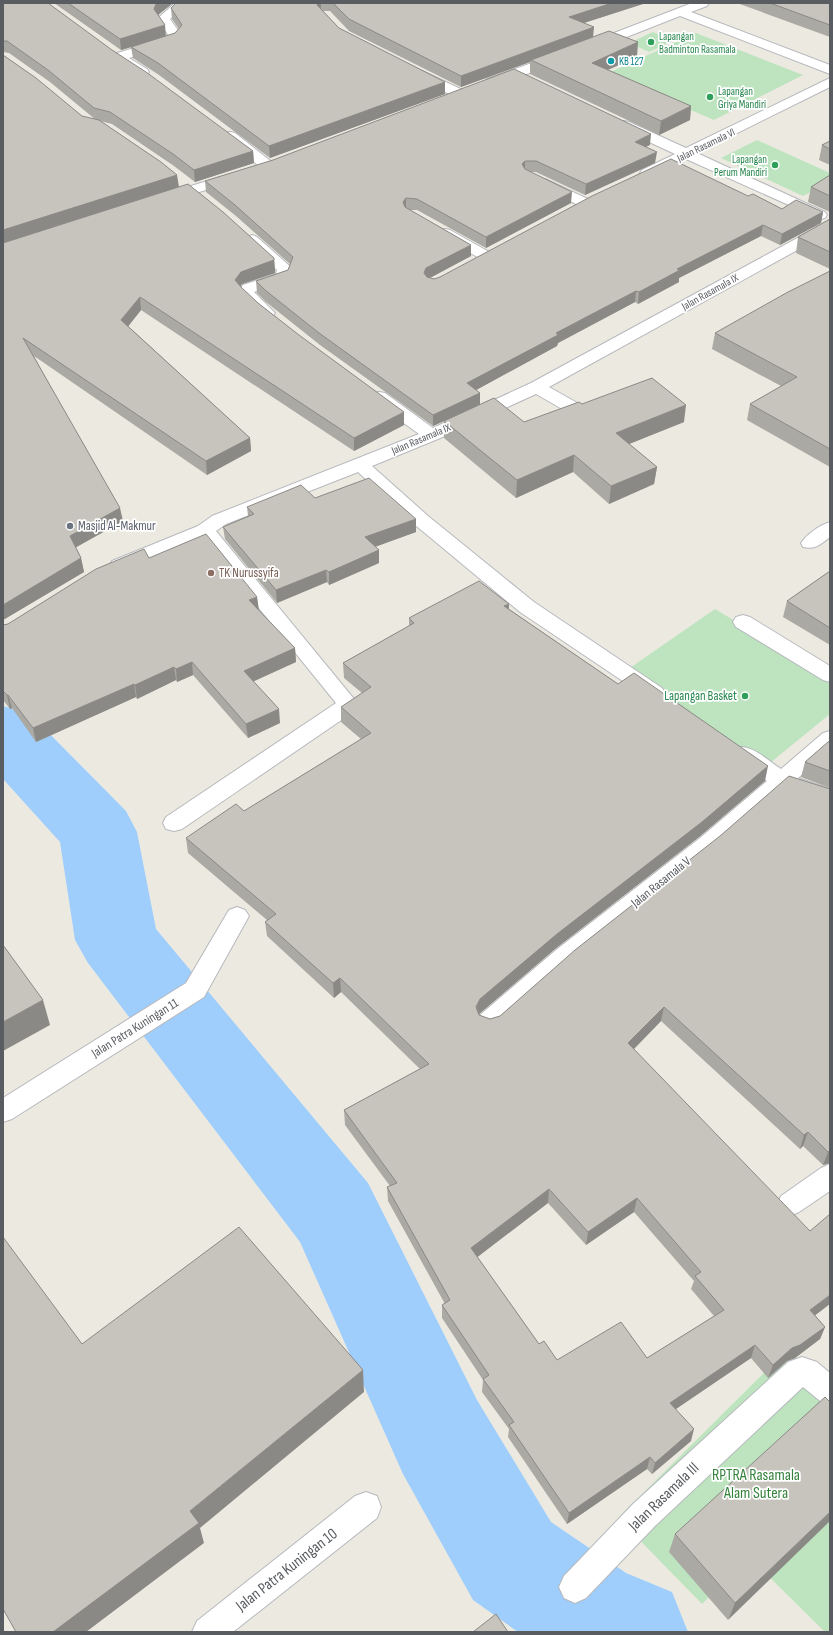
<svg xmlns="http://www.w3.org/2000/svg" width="833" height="1635" font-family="'Sofia Sans Condensed',sans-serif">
<rect width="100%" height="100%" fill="#eceae0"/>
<g fill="#bde4bf">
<polygon points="653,32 673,41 649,52 629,43"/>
<polygon points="696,33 803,75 714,120 606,74"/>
<polygon points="757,140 830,173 830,182 803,196 721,158"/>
<polygon points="715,609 830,678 830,714 765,767 624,672"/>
<polygon points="787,1350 830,1389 830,1632 825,1632 749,1557 702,1604 618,1518"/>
</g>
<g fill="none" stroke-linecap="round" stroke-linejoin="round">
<polygon fill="#9fcefd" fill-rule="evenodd" points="3,706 29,713 126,811 137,832 156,929 368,1183 477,1400 551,1522 626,1573 672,1592 688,1632 518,1632 473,1600 403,1474 300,1242 88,963 75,940 60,842 3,779"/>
<defs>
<g id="minor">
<polygon points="175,3 191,3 189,6 180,10 170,19 182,36 175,44 129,58 147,69 149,72 147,75 137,75 114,60 113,57 114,54 167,38 169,36 157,19"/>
<polygon points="692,3 709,3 707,6 691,12 830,65 830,74 680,16 596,49 588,49 586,46 588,43"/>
<polygon points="557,54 562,55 563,58 562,61 497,85 487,85 485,82 487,79"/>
<polygon points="420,70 465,91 467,94 465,97 455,97 415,77 413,74 415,71"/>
<polygon points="830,78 830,87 697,153 825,212 827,215 825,218 820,219 686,159 652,176 647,177 642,176 640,173 642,170 675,154 619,128 617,125 619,122 624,121 629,122 686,148"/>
<polygon points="230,132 235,133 273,163 275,166 273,169 268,170 263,169 225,139 223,136 225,133"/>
<polygon points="234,173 239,174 241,177 239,180 166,202 161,201 159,198 161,195"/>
<polygon points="545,179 590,200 592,203 590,206 585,207 580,206 540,186 538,183 540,180"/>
<polygon points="830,222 830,232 549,387 588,409 591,413 588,417 582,418 576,417 536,394 438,439 372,466 428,516 534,602 662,688 665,693 662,698 655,700 648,698 520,612 414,524 358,472 226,524 216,531 359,705 356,710 182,829 174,831 166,829 163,823 166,817 336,703 202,538 119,571 112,569 110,565 112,561 198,526 212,516 419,434 373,401 371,397 373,393 379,392 385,393 433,428 531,383 825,223"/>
<polygon points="445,229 450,230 491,253 494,256 491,259 486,261 481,259 440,236 438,233 440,230"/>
<polygon points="252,235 257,237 293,269 288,280 254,292 275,313 273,316 267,318 261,316 238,293 243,285 276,274 277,270 247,243 244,240 247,237"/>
<path d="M 830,522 L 830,537 C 821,544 815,550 803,547 L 801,543 C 807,534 820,525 830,522 Z"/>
<polygon points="743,615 750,617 830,666 830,682 823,680 736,627 733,622 736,617"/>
<path d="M 830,731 L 830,750 L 798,778 L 830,789 L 830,805 L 785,790 L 716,850 L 572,964 L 498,1029 L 489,1032 L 480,1029 L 477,1022 L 480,1015 L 556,950 L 700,838 L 767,781 L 734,758 L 731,753 L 734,748 C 751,743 767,760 781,769 L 823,733 Z"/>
<polygon points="237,907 245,910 249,916 204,997 12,1119 3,1122 3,1098 186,983 229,910"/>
<polygon points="830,1164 830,1191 799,1212 790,1216 781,1212 777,1204 781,1196 821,1168"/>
<polygon points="802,1357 817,1362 830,1373 830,1405 820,1401 803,1387 655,1526 586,1598 575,1603 564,1598 559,1587 564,1576 633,1504 788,1362"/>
<polygon points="366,1492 377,1496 381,1507 377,1518 233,1632 192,1632 197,1621 355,1496"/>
</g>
</defs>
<use href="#minor" stroke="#b6b8bd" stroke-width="2"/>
<use href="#minor" fill="#fff" fill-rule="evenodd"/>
</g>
<g fill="#aba9a3" fill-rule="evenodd">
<polygon points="3,3 112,50 253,151 254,163 195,182 174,166 112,124 96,120 50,82 9,53 3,52"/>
<polygon points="54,3 173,3 158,15 166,36 175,33 179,29 172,19 171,8 176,3 646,3 584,23 593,37 637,57 608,70 691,106 690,120 659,135 530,74 530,62 461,87 349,31 330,11 323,11 339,28 445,94 270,158 159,75 133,58 131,47 121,50"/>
<polygon points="737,3 830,3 830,37"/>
<polygon points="3,55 82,116 274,258 275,271 275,273 242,284 240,287 258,303 404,425 354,451 141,310 128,326 250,438 251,451 207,475 34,356 123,521 76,547 81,558 84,572 3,620"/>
<polygon points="830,141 830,165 819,160 822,145"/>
<polygon points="650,145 646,147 655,163 585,195 536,172 529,172 571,203 486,248 417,210 409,210 471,256 430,278 434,279 748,196 782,209 823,212 821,223 780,245 761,236 679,278 679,282 638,304 635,302 558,343 557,346 476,390 480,405 524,422 582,404 684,422 629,444 657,467 654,484 609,504 573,472 516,498 444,438 444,421 433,426 320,345 266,302 257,293 256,281 288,270 290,264 236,216 206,192 205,181"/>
<polygon points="830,175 830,212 808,202 811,187"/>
<polygon points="830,219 830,269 796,253 798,237"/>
<polygon points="830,271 830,467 747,420 750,404 781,386 712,349 715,333"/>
<polygon points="315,498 416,532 375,547 379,550 379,563 329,585 327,582 277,603 225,539 223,527 248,516 247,507"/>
<polygon points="149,558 257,597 258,610 295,648 296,662 253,681 280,723 248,738 193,675 177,682 176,680 137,699 136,697 36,742 12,708 10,709 3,700 3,625 8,624"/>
<polygon points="830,571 830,645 783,617 787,601"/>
<path d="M 509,604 L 509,609 L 618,684 L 765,781 L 699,837 L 555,949 L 479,1014 L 479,1015 L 490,1019 L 500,1016 L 830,789 L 830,1163 L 823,1165 L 803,1146 L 800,1149 L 661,1021 L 634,1049 L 815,1315 L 825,1327 L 820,1339 L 795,1358 L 787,1361 L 768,1378 L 751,1358 L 676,1409 L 691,1441 L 652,1474 L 647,1469 L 567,1524 L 508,1437 L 509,1429 L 482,1392 L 483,1380 L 442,1318 L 442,1305 L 445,1304 L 388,1201 L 387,1187 L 390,1186 L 345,1125 L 344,1110 L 420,1069 L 341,992 L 334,998 L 267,936 L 265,922 L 267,920 L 188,853 L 186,838 L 244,811 L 361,739 L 341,722 L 341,707 L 362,693 L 344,678 L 343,663 L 409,626 L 409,618 ZM 548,1203 L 586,1245 L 634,1212 L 694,1281 L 691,1289 L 714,1316 L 647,1358 L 557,1360 L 539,1344 L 477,1257 Z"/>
<polygon points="830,741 830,788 801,777 805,762"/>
<polygon points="830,1402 728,1620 669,1552 675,1534"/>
</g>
<g fill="#8b8985">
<polygon points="158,3 173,3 158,15 154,9 156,4"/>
<polygon points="318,3 321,3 321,10 317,5"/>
<polygon points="612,3 646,3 568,28 569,17"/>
<polygon points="165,25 166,37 121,50 120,39"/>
<polygon points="594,27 593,38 531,60 530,62 461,87 461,76"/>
<polygon points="638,42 637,57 591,77 592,63"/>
<polygon points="445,82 445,94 270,158 269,146"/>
<polygon points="691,106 690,120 659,135 661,121"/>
<polygon points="651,134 650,145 634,152 635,142"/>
<polygon points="253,151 254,163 195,182 194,170"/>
<polygon points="657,152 655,163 585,195 586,184"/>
<polygon points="525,161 525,172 522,164"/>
<polygon points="177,175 179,187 3,243 3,230"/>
<polygon points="572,192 571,203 486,248 486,237"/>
<polygon points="406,198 406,210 403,202"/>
<polygon points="823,212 821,223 780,245 782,234"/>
<polygon points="763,225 761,236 679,278 679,282 638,304 639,292 677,269"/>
<polygon points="471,245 471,256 426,280 424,273 426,268"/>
<polygon points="274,258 275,271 275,273 242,284 236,293 235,280 241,272"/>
<polygon points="636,291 635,302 558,343 557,346 467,395 467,383 556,333"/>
<polygon points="140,297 141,310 123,333 121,320"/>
<polygon points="480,393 480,405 433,426 433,415"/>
<polygon points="686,405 684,422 614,450 616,433"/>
<polygon points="404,412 404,425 354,451 354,438"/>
<polygon points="250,438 251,451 207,475 206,461"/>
<polygon points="574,455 573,472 516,498 517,480"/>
<polygon points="657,467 654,484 609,504 611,486"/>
<polygon points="120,508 123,521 73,549 70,536"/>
<polygon points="416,519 416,532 366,550 365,537"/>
<polygon points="379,550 379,563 329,585 329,572"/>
<polygon points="81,558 84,572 3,620 3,605"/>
<polygon points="326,570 327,582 277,603 276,590"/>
<polygon points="257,597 259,610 250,614 249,600"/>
<polygon points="509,604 508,620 504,606"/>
<polygon points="295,648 296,662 246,685 244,671"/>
<polygon points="192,662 193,675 177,682 176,669"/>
<polygon points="174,667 176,680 137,699 135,685"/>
<polygon points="134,684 136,697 36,742 33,728"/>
<polygon points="7,695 8,695 12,708 10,709"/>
<polygon points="279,709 280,723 248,738 246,724"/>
<polygon points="768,766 765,781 699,837 555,949 479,1014 476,1007 480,999 557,934"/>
<polygon points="340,978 341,992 334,998 333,983"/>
<polygon points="43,1000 50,1025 3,1051 3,1022"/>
<polygon points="664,1007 661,1021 626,1057 628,1043"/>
<polygon points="808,1132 803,1146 800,1149 804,1135"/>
<polygon points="830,1151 830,1163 823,1165 828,1152"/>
<polygon points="549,1189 548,1203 471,1262 471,1248"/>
<polygon points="637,1198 634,1212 586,1245 588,1232"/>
<polygon points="830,1295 830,1304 805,1323 810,1310"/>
<polygon points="825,1327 820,1339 795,1358 787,1361 768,1378 773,1365 792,1348"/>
<polygon points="755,1345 751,1358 667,1415 670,1403"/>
<polygon points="363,1370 364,1392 200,1528 204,1543 86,1632 53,1632 190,1511"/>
<polygon points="694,1429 691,1441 652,1474 655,1463"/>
<polygon points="650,1457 647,1469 567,1524 569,1513"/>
<polygon points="830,1512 830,1521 728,1620 735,1603"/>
</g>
<g fill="#c7c4be" stroke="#8b8985" fill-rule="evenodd">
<polygon points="3,3 48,3 112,50 146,72 253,151 194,170 173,154 110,112 94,108 48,70 7,41 3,41"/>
<polygon points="68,3 158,3 156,4 154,9 165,25 120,39"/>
<polygon points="176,3 318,3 317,5 339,28 445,82 269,146 158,63 131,47 175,33 182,25 171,8"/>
<polygon points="333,3 612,3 569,17 594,27 461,76 349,19"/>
<polygon points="770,3 830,3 830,25"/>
<polygon points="609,31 638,42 592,63 691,106 661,121 531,60"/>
<polygon points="3,55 36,78 82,116 99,120 161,162 177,175 3,230"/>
<polygon points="514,69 651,134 635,142 657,152 586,184 536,161 525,161 522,164 525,169 572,192 486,237 417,199 406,198 403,202 405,207 471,245 426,268 424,273 427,277 434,279 440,277 592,196 671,159 748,196 753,194 782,209 796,200 823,212 782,234 763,225 677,269 680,270 639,292 636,291 556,333 558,335 467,383 480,393 433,415 319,333 265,290 256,281 288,270 293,257 235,205 205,181 273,160"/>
<polygon points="830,141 830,149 822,145"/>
<polygon points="830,175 830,196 811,187"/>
<polygon points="188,184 223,212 274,258 274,260 241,272 235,280 241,287 258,303 299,335 404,412 354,438 140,297 121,320 250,438 206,461 23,338 120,508 70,536 81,558 3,605 3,243"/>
<polygon points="830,219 830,252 798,237"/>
<polygon points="830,271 830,449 750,404 797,377 715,333 788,292"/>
<polygon points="652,378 686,405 616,433 657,467 611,486 574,455 517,480 444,421 494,398 524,422 579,402 582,404 590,401"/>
<polygon points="369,478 416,519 365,537 379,550 329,572 326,570 276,590 223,527 254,514 247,507 301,485 315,498"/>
<polygon points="206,534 257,597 249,600 295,648 244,671 279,709 246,724 192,662 176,669 174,667 135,685 134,684 33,728 8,695 7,695 3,691 3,625 8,624 96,569 144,549 149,558"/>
<polygon points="830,571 830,628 787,601"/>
<path d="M 479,581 L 509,604 L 504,606 L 618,684 L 634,673 L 768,766 L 702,822 L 557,934 L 480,999 L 476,1007 L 479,1015 L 490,1019 L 500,1016 L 575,950 L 720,836 L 789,776 L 830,789 L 830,1151 L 828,1152 L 808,1132 L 804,1135 L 664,1007 L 628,1043 L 810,1231 L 830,1214 L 830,1295 L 810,1310 L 825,1327 L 800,1345 L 792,1348 L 773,1365 L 755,1345 L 670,1403 L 694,1429 L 655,1463 L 650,1457 L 569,1513 L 509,1425 L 514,1422 L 483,1379 L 489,1375 L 442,1305 L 450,1300 L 387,1187 L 397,1183 L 344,1110 L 429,1064 L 340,978 L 333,983 L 265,922 L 276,914 L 186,838 L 236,804 L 244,811 L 371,733 L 341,707 L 371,687 L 343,663 L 414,623 L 409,618 ZM 549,1189 L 588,1232 L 637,1198 L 701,1272 L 695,1276 L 724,1310 L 647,1358 L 621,1322 L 557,1360 L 544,1341 L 539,1344 L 471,1248 Z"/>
<polygon points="830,741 830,771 805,762 828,742"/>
<polygon points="3,945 43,1000 3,1022"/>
<polygon points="239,1227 363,1370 190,1511 199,1523 53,1632 16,1632 3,1609 3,1237 82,1344"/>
<polygon points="825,1397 830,1402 830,1512 735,1603 675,1534"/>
<polygon points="496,1614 508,1632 473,1632"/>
</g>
<g fill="#2e9e5b" stroke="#fff" stroke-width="1.5">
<circle cx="651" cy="42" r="4"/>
<circle cx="710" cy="97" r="4"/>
<circle cx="775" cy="165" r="4"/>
<circle cx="745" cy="696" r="4"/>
</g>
<circle fill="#0f9aa8" stroke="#fff" stroke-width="1.5" cx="611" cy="61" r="4"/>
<circle fill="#6b7280" stroke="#fff" stroke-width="1.5" cx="70" cy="526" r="4"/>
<circle fill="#8d6e63" stroke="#fff" stroke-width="1.5" cx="211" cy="573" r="4"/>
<g text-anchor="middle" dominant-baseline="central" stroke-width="3.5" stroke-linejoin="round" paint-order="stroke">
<g font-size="11" fill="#27864d" stroke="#fff" text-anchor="start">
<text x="659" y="36">Lapangan<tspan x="659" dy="13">Badminton Rasamala</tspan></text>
<text x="718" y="91">Lapangan<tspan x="718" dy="13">Griya Mandiri</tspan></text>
<text x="767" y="159" text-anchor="end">Lapangan<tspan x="767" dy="13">Perum Mandiri</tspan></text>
</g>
<g font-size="11" fill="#0d838f" stroke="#fff" text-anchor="start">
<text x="619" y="61">KB 127</text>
</g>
<g font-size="11" fill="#595c61" stroke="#fff">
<text transform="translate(706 145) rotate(-26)">Jalan Rasamala VI</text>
<text transform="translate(710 292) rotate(-29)">Jalan Rasamala IX</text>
<text transform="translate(421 439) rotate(-23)">Jalan Rasamala IX</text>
</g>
<g font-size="13" fill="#5b616d" stroke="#fff" text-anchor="start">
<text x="78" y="526">Masjid Al-Makmur</text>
</g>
<g font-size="13" fill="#785e54" stroke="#fff" text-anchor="start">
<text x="219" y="573">TK Nurussyifa</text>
</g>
<g font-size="13" fill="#27864d" stroke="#fff" text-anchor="end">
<text x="737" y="696">Lapangan Basket</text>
</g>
<g font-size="13" fill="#595c61" stroke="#fff">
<text transform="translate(661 882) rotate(-39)">Jalan Rasamala V</text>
<text transform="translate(135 1028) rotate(-32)">Jalan Patra Kuningan 11</text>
</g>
<g font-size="16" fill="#36833e" stroke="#fff">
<text x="756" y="1475">RPTRA Rasamala<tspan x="756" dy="18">Alam Sutera</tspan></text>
</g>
<g font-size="16" fill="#595c61" stroke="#fff">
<text transform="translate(664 1497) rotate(-44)">Jalan Rasamala III</text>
<text transform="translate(287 1570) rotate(-38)">Jalan Patra Kuningan 10</text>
</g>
</g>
<rect width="833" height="1635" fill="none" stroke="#595c61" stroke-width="8"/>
</svg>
